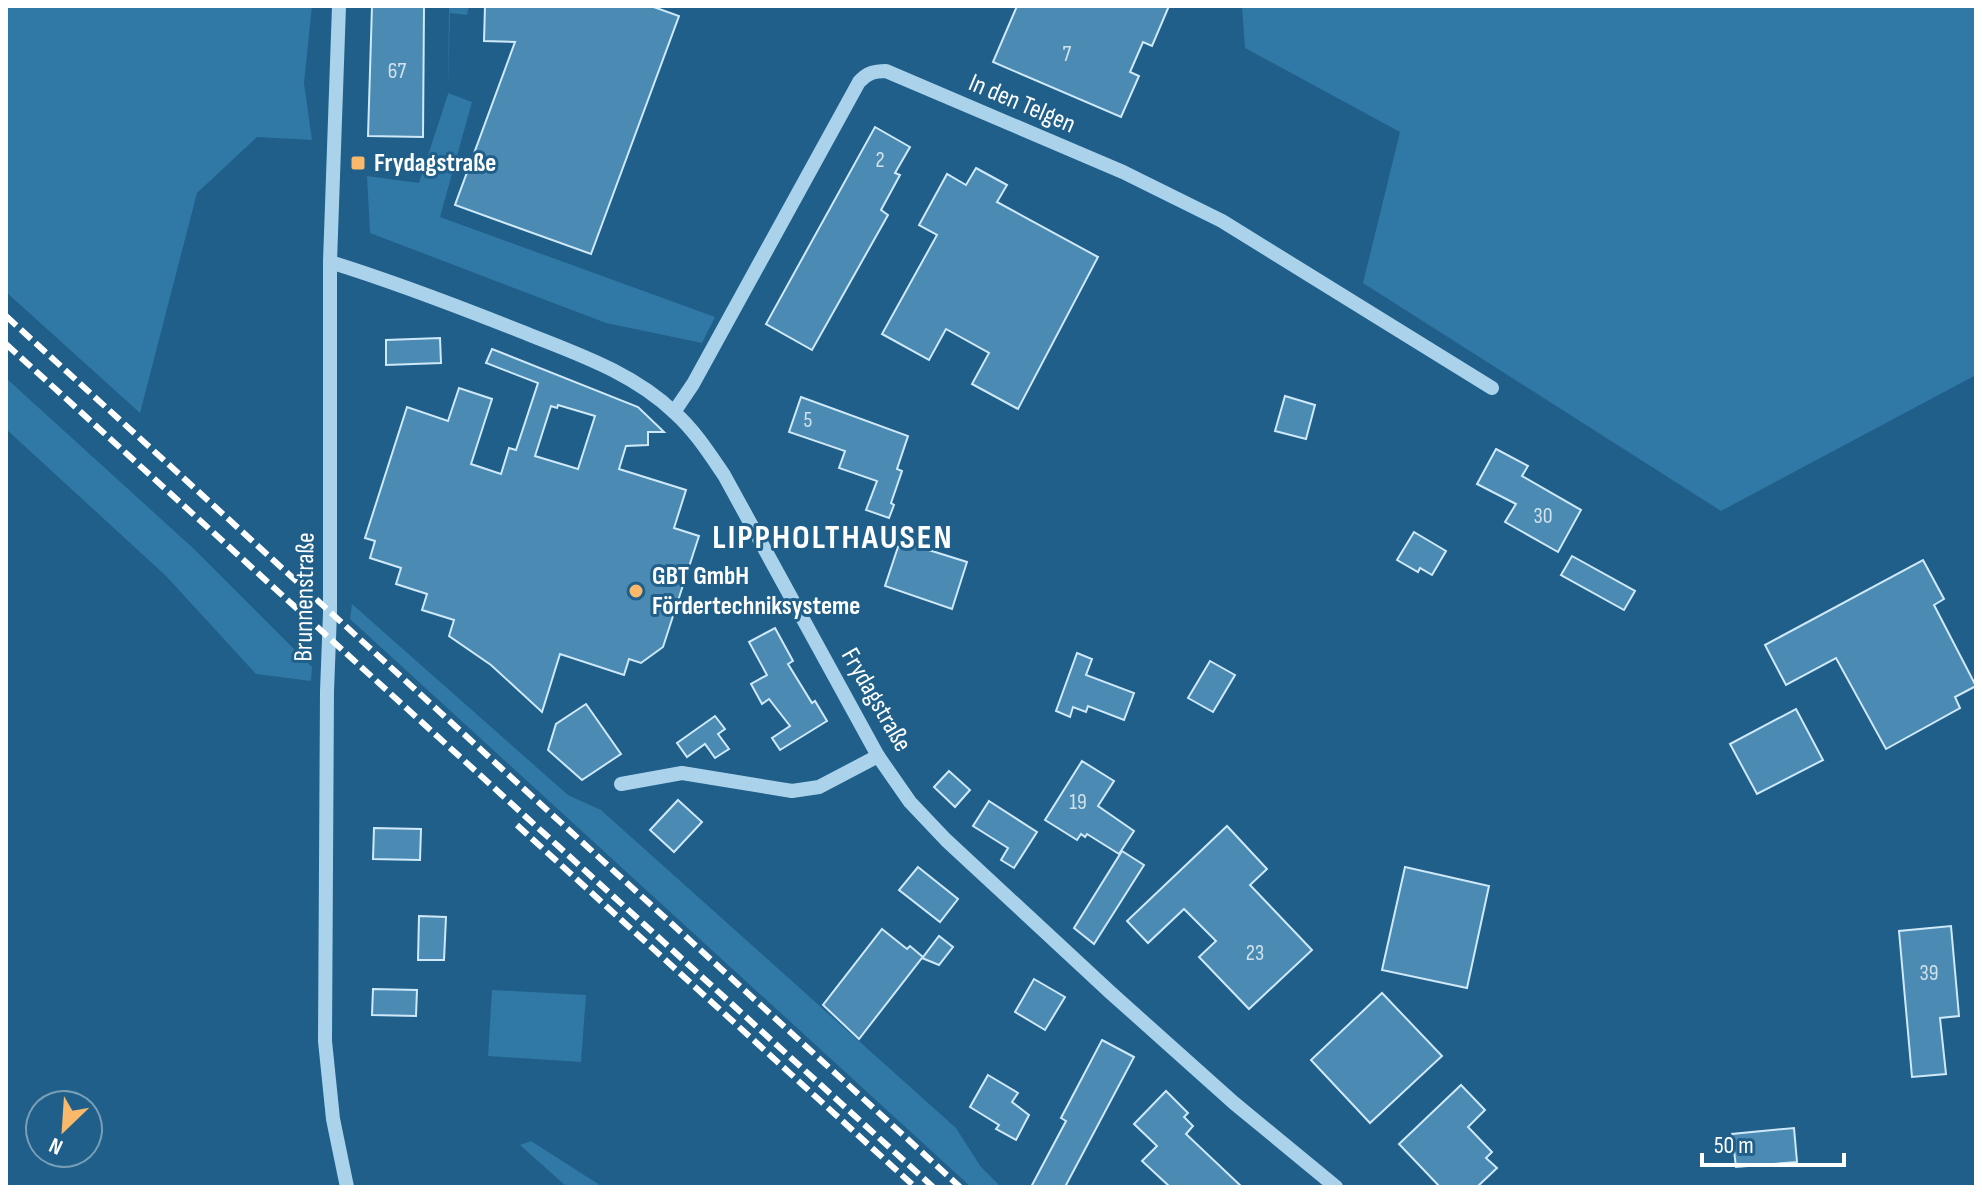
<svg xmlns="http://www.w3.org/2000/svg" width="1982" height="1193" font-family="'Sofia Sans Condensed',sans-serif">
<rect width="100%" height="100%" fill="#1f5f89"/>
<g fill="#3078a5">
<polygon points="6,6 312,6 304,83 312,140 257,137 197,193 140,413 6,292"/>
<polygon points="449,6 469,6 467,15 450,13 448,93 472,102 440,217 715,317 702,343 606,323 370,233 367,176 419,183 448,94"/>
<polygon points="1242,6 1976,6 1976,375 1721,511 1363,283 1400,132 1245,48"/>
<polygon points="6,378 194,549 312,667 311,681 256,674 166,576 6,429"/>
<polygon points="352,604 568,795 601,810 956,1128 981,1167 1001,1187 971,1187 350,619"/>
<polygon points="492,990 586,995 581,1062 488,1056"/>
<polygon points="531,1141 603,1187 567,1187 520,1145"/>
</g>
<g fill="#4b8bb3" stroke="#cfe9f8" stroke-width="2" fill-rule="evenodd">
<polygon points="372,6 424,6 423,137 368,136"/>
<polygon points="485,6 651,6 679,16 591,254 455,205 515,42 484,41"/>
<polygon points="1017,6 1169,6 1152,46 1143,42 1130,72 1139,76 1121,117 993,62"/>
<polygon points="875,127 910,147 895,173 900,175 881,210 888,215 812,350 766,324"/>
<polygon points="976,168 1007,185 997,202 1098,257 1018,409 972,384 989,353 946,329 929,360 882,334 937,235 919,225 947,174 966,185"/>
<polygon points="440,338 441,363 386,365 386,340"/>
<path d="M 492,349 L 638,407 L 664,432 L 648,432 L 648,445 L 626,446 L 619,469 L 686,490 L 674,528 L 699,536 L 663,647 L 641,663 L 629,659 L 624,675 L 560,654 L 542,712 L 491,665 L 449,636 L 454,620 L 422,610 L 427,594 L 396,584 L 401,568 L 370,558 L 375,541 L 365,538 L 407,407 L 448,421 L 459,388 L 492,399 L 471,464 L 501,474 L 509,448 L 516,450 L 538,383 L 486,363 ZM 558,405 L 595,416 L 578,469 L 535,456 L 551,406 L 557,408 Z"/>
<polygon points="1285,396 1315,405 1306,439 1275,431"/>
<polygon points="801,397 908,436 897,469 902,471 891,503 894,505 889,518 866,510 877,481 839,468 845,451 789,432"/>
<polygon points="1496,449 1528,466 1522,476 1581,510 1558,552 1505,522 1516,504 1477,484"/>
<polygon points="1414,532 1446,551 1432,575 1420,568 1418,572 1397,560"/>
<polygon points="900,541 967,562 952,609 885,586"/>
<polygon points="1572,556 1635,591 1624,610 1561,575"/>
<polygon points="1923,560 1944,599 1934,605 1976,686 1955,697 1960,708 1886,749 1836,658 1786,685 1765,645"/>
<polygon points="775,628 793,661 788,664 812,703 815,701 827,721 780,750 772,738 790,726 769,699 762,704 751,684 767,675 749,642"/>
<polygon points="1077,653 1092,659 1086,675 1134,693 1124,720 1088,706 1086,712 1073,707 1070,717 1056,711"/>
<polygon points="1210,661 1235,675 1213,712 1188,698"/>
<polygon points="586,704 621,754 582,780 548,750 556,724"/>
<polygon points="1796,709 1823,760 1757,794 1730,744"/>
<polygon points="715,716 725,729 718,734 729,749 715,758 705,744 687,757 677,743"/>
<polygon points="1082,761 1114,781 1098,806 1134,831 1119,854 1087,834 1085,837 1081,834 1077,840 1045,820"/>
<polygon points="949,771 970,790 955,807 934,787"/>
<polygon points="678,800 702,822 674,852 650,830"/>
<polygon points="989,801 1037,832 1014,868 1001,860 1008,848 973,826"/>
<polygon points="1227,826 1267,869 1250,885 1312,950 1249,1009 1199,957 1216,941 1184,909 1148,943 1127,921"/>
<polygon points="374,828 421,829 420,860 373,859"/>
<polygon points="1122,851 1144,865 1094,944 1074,928"/>
<polygon points="918,867 958,899 940,922 899,890"/>
<polygon points="1405,867 1489,886 1467,988 1382,970"/>
<polygon points="419,916 446,917 444,960 418,960"/>
<polygon points="1951,926 1959,1016 1940,1018 1946,1074 1912,1077 1899,931"/>
<polygon points="882,929 907,949 910,946 923,957 939,936 953,947 939,965 922,958 859,1039 823,1005"/>
<polygon points="1034,979 1065,997 1045,1030 1015,1012"/>
<polygon points="373,989 417,990 416,1016 372,1015"/>
<polygon points="1382,993 1442,1056 1370,1123 1311,1060"/>
<polygon points="1102,1040 1134,1057 1065,1187 1031,1187 1066,1121 1061,1118"/>
<polygon points="988,1075 1018,1093 1012,1102 1029,1115 1016,1140 996,1129 999,1125 970,1107"/>
<polygon points="1461,1085 1485,1110 1468,1127 1492,1152 1486,1158 1497,1168 1477,1187 1440,1187 1399,1144"/>
<polygon points="1166,1091 1188,1113 1184,1117 1193,1126 1186,1134 1242,1187 1170,1187 1142,1161 1157,1146 1134,1124"/>
<polygon points="1794,1128 1797,1162 1736,1167 1732,1134"/>
</g>
<g fill="none" stroke-linecap="round" stroke-linejoin="round">
<g stroke="#aad2eb" stroke-width="14">
<polyline points="339,6 330,262 330,613 327,691 325,1041 333,1119 347,1187"/>
<path d="M 330,262 C 395,282 457,306 520,331 C 574,353 631,371 675,413 C 695,431 709,453 724,475 L 878,756 L 910,802 L 946,840 L 1111,993 L 1234,1103 L 1336,1187"/>
<path d="M 674,412 L 693,384 L 859,82 C 867,73 874,71 886,71 L 1123,172 L 1222,221 L 1492,388"/>
<polyline points="621,784 682,773 792,791 819,787 878,756"/>
</g>
<g stroke="#fff" stroke-width="6" stroke-dasharray="14 6" stroke-linecap="butt">
<polyline points="6,316 960,1187"/>
<polyline points="6,344 933,1187"/>
<polyline points="517,825 915,1187"/>
</g>
</g>
<g fill="#f9b86a" stroke="#1f5f89" stroke-width="3">
<rect x="350" y="155" width="16" height="16" rx="4"/>
<circle cx="636" cy="591" r="8"/>
</g>
<g text-anchor="middle" dominant-baseline="central" stroke-width="6" stroke-linejoin="round" paint-order="stroke">
<g font-size="22" fill="#d2e2ec">
<text x="1067" y="54">7</text>
<text x="397" y="71">67</text>
<text x="880" y="160">2</text>
<text x="808" y="420">5</text>
<text x="1543" y="516">30</text>
<text x="1078" y="802">19</text>
<text x="1255" y="953">23</text>
<text x="1929" y="973">39</text>
</g>
<g font-size="26" fill="#fff" stroke="#1f5f89">
<text transform="translate(1022 104) rotate(23)">In den Telgen</text>
<text transform="translate(305 597) rotate(-89)">Brunnenstraße</text>
<text transform="translate(876 700) rotate(60)">Frydagstraße</text>
</g>
<g font-size="26" font-weight="bold" fill="#fff" stroke="#1f5f89" text-anchor="start">
<text x="374" y="163">Frydagstraße</text>
<text x="652" y="576">GBT GmbH<tspan x="652" dy="30">Fördertechniksysteme</tspan></text>
</g>
<g font-size="34" font-weight="bold" letter-spacing="2" fill="#fff" stroke="#1f5f89">
<text x="833" y="537">LIPPHOLTHAUSEN</text>
</g>
</g>
<rect width="1982" height="1193" fill="none" stroke="#ffffff" stroke-width="16"/>
<g transform="translate(64 1129) rotate(205)"><circle r="38" fill="#1f5f89" stroke="#799fb8" stroke-width="2"/>
<path d="M0-6L14 30L0 20L-14 30Z" fill="#f9b86a"/>
<text y="-12" font-size="22" font-weight="bold" text-anchor="middle" fill="#ffffff">N</text>
</g>
<path d="M1702 1153v12h142v-12" fill="none" stroke="#ffffff" stroke-width="4"/>
<text x="1714" y="1153" font-size="24" fill="#ffffff" stroke="#1f5f89" stroke-width="6" paint-order="stroke">50 m</text>
</svg>
